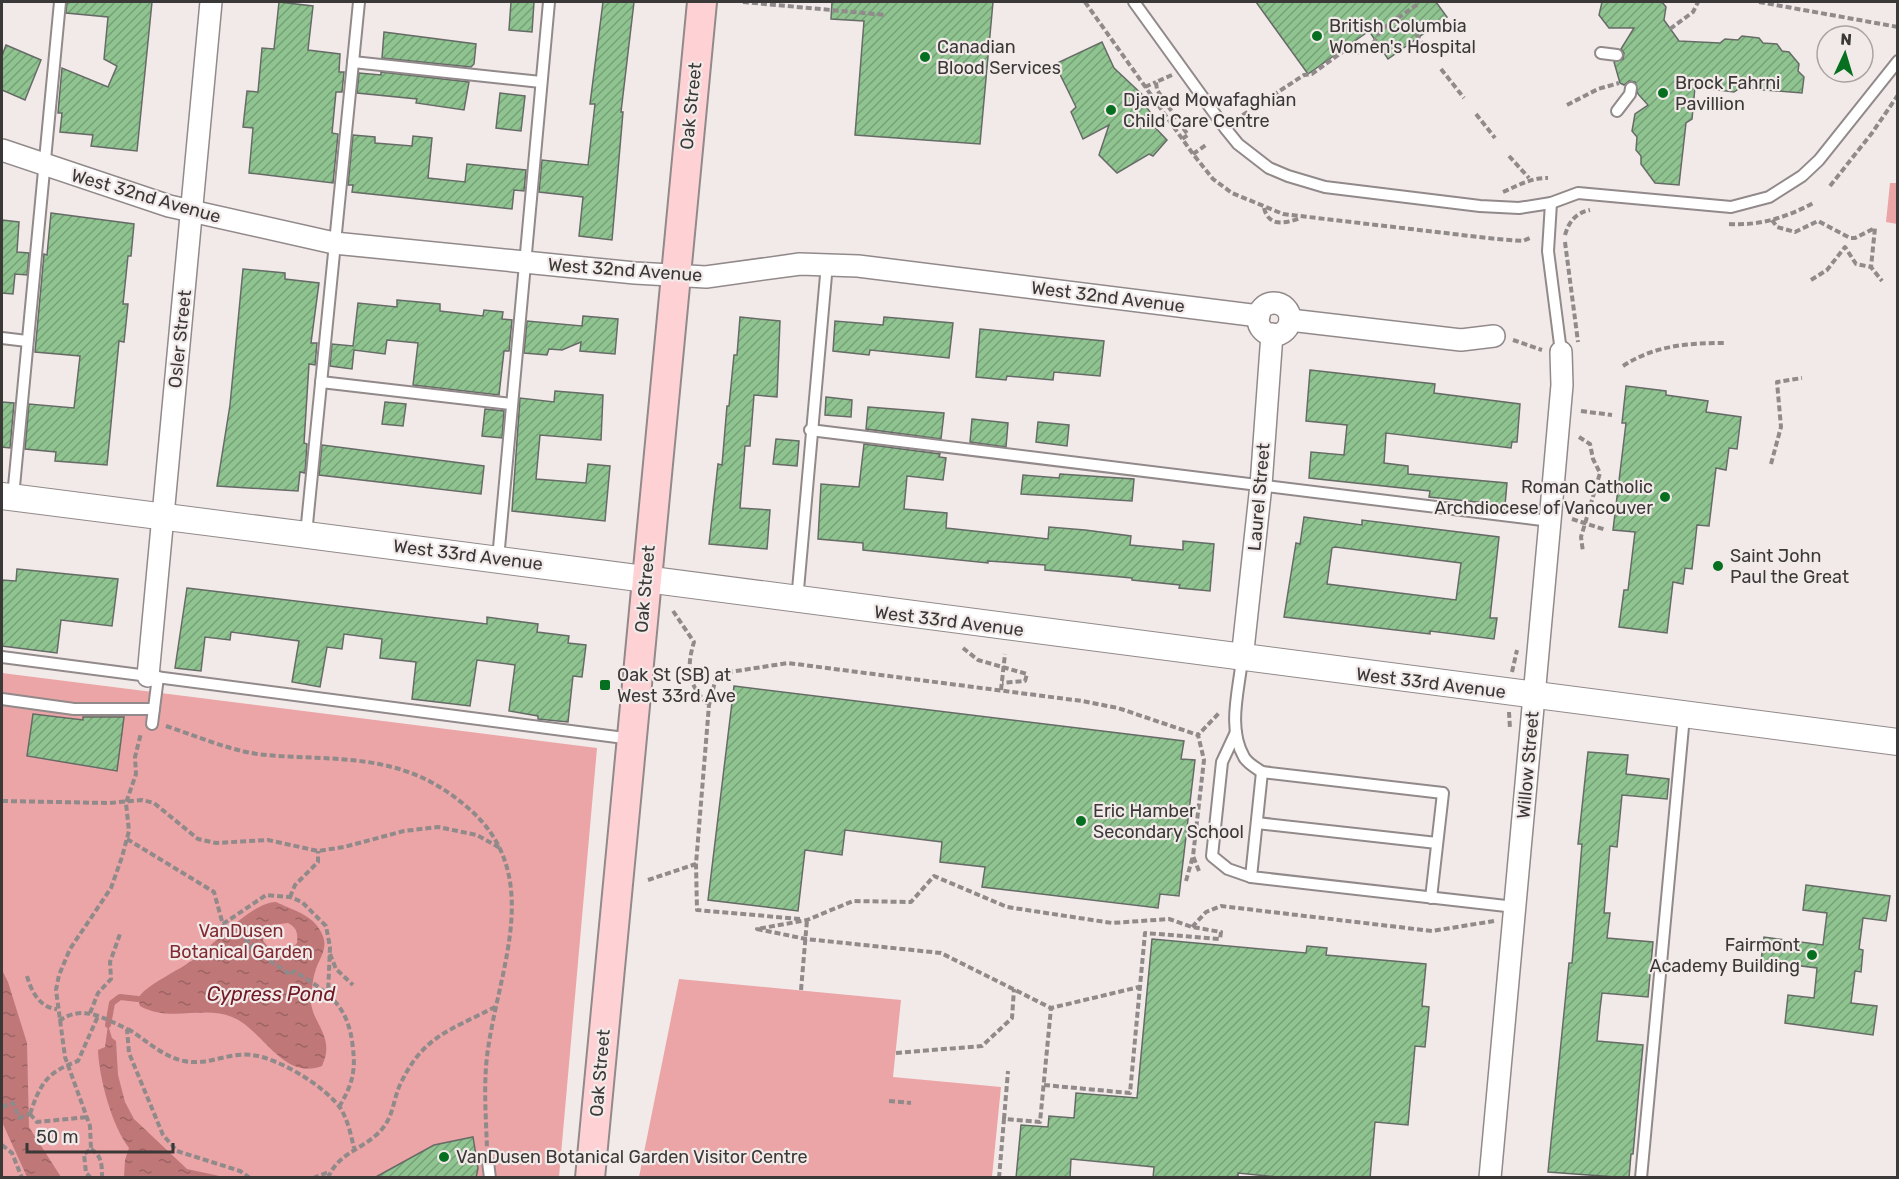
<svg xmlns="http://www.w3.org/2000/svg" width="1899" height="1179" font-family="Rubik,sans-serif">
<defs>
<pattern id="water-ripples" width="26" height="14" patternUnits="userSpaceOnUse" patternTransform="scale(1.5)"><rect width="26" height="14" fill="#bf7778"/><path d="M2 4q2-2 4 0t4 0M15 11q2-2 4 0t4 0" fill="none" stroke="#9c6363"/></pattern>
<pattern id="building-hatch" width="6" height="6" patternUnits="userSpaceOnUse" patternTransform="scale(1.5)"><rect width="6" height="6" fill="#8fc491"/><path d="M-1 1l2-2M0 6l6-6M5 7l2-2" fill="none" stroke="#76a077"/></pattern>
</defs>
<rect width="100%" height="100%" fill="#f2eae9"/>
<g fill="#eba5a6">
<polygon points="1890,183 1897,183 1897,224 1886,222"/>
<polygon points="2,673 597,748 559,1177 2,1178"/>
<polygon points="679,979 901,1000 893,1077 1001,1087 992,1177 639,1177"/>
</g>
<g fill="url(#water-ripples)" fill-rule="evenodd">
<path d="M 276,902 C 292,910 312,914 321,932 C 330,948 319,958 315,972 C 313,978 312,989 311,995 C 308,1022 337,1034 322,1066 C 282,1081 263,1029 232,1017 C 204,1005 170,1023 140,1006 L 138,999 C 143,986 182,969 194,959 C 215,944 252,902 276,902 ZM 288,923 C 297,928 298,933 297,943 L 285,955 L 273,952 L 263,941 L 265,929 L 271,925 Z"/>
<polygon points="2,970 8,982 27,1043 29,1127 61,1177 27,1177 2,1122"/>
<path d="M 108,1025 L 112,1038 L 116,1041 L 118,1075 L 125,1102 L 134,1119 L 187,1169 L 224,1177 L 124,1177 L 125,1160 L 129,1148 C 112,1126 99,1078 98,1050 L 105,1047 Z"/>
</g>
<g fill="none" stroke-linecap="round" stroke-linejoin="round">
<polyline stroke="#bf7778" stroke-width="6" points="108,1025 112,1003 120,997 138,999"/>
</g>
<g fill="url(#building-hatch)" stroke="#676b67" stroke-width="1.5" fill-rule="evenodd">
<polygon points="67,2 152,2 137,151 91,146 93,135 60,132 62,113 58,113 62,68 108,87 117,66 104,59 108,17 66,13"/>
<polygon points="279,2 313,6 308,50 340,54 339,72 344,72 342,92 336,92 332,133 338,134 333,183 249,173 253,128 243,127 247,91 258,92 262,48 274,49"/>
<polygon points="511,2 534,2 532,32 509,30"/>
<polygon points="603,2 634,2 621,112 623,112 612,240 579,236 583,197 539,192 542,160 588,165 595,104 590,104"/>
<polygon points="832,2 993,2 980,144 855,135 864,21 831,19"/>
<polygon points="1256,2 1436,2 1447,17 1388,59 1369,31 1308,74"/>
<polygon points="1602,2 1662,2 1666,7 1664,20 1679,41 1720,43 1725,39 1738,40 1742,36 1759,38 1763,43 1777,44 1782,51 1789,52 1799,64 1798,71 1804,77 1802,93 1740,88 1734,92 1695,87 1692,119 1686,123 1679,185 1655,183 1641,164 1641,156 1636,150 1637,137 1632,131 1635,114 1648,105 1638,94 1635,82 1629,81 1624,85 1620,83 1614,62 1623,59 1624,53 1621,49 1634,28 1609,28 1599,15"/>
<polygon points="384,32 476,44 474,64 471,67 382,58"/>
<polygon points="1102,42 1114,68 1146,98 1143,102 1152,115 1148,120 1167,140 1153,156 1149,154 1117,173 1099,155 1109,125 1083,139 1071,112 1076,107 1055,64"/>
<polygon points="6,45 41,60 25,100 2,90 2,56"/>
<polygon points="381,72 469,82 464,110 416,103 417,99 357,93 359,73 381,75"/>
<polygon points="500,93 525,96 521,131 496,128"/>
<polygon points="353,135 375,137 375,143 412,146 413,136 432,138 428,178 465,182 467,164 526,170 524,191 514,190 512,209 352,192 353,185 348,185"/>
<polygon points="51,213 134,224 131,256 128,256 123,304 128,304 124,342 119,341 107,465 55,461 56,452 25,449 29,404 74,408 80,356 35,352 44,254 47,255"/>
<polygon points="2,220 19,222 17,252 29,253 27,275 15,274 13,294 2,293"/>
<polygon points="243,269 285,273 285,279 319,283 311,343 317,343 315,365 309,364 304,443 307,444 305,473 300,472 298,491 217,486 230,405"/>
<polygon points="397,300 440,304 440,311 483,316 484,310 503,312 502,319 512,320 509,351 504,351 499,395 413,385 418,343 387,340 385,354 354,350 352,369 330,366 332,344 353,346 358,303 397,307"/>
<polygon points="583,316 618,319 615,354 580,351 581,342 562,350 549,349 547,355 524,353 527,321 582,326"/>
<polygon points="740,317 780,321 777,397 754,395 750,446 745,446 740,508 770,510 767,549 709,544 718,464 722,465 727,406 729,406 734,355 737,355"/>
<polygon points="884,317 953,323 949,358 870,350 869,355 833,351 835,321 883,325"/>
<polygon points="980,329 1104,341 1100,376 1054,372 1053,380 1007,376 1006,380 976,377"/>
<polygon points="1310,370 1435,384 1434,393 1520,404 1517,442 1512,442 1511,448 1386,433 1384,463 1408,466 1408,474 1507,483 1505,505 1429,497 1430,491 1309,478 1311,452 1344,455 1347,425 1306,421"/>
<polygon points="1626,386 1666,391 1666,395 1708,401 1706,412 1741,417 1737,449 1729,448 1726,470 1716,468 1709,526 1697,525 1692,569 1685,568 1683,584 1673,582 1667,633 1619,627 1624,590 1628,590 1635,532 1613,530 1626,423 1622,423"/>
<polygon points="555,391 603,395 601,440 540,435 536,479 586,483 588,464 610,466 605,521 512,511 520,398 554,402"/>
<polygon points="826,397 852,400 851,417 825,415"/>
<polygon points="2,402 14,403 10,448 2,447"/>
<polygon points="385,402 406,404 403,426 382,424"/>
<polygon points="868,407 944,413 941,439 866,429"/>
<polygon points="485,409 504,411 502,438 482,436"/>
<polygon points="972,419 1008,423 1006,447 970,442"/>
<polygon points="1038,422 1069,425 1067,446 1036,442"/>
<polygon points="776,439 799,441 797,466 773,464"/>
<polygon points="864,444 940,454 939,457 946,458 943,480 907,476 904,509 947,513 946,528 1048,539 1049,527 1085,530 1131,536 1130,545 1183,550 1183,541 1214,544 1210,591 1179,588 1180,585 1132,580 1132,578 1045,570 1045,565 988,561 988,563 863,550 863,543 818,539 821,484 859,487"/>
<polygon points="322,445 484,466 481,494 319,475"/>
<polygon points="1060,474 1134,479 1132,501 1021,494 1023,475 1059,478"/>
<path d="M 1304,517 L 1362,525 L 1362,520 L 1499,537 L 1490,618 L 1497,618 L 1494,639 L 1430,631 L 1430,634 L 1284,617 L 1296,543 L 1300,544 ZM 1335,547 L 1461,563 L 1456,600 L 1327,584 L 1332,548 Z"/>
<polygon points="17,569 118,579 112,626 61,620 57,653 2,646 2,580 16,581"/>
<polygon points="187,588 487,624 487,617 538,624 537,632 569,636 568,643 586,645 582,677 573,676 568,722 538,719 538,716 509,711 515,665 477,660 470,706 412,699 416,662 380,658 382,639 344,634 342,649 327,647 320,687 292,682 299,641 231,632 230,640 205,637 201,671 175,668"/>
<polygon points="734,686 1184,741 1181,759 1195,760 1179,896 1160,894 1158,908 982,887 985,867 940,862 942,842 845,830 842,855 805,850 798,911 708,900"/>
<polygon points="33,714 83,720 83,717 124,717 117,771 27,756"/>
<polygon points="1588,752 1628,755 1626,774 1669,779 1667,799 1622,795 1617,847 1610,846 1604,913 1610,913 1607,938 1653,942 1648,997 1602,993 1600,1009 1597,1041 1643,1045 1633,1154 1631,1154 1629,1178 1548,1172 1569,963 1572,963 1582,844 1578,844"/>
<polygon points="1806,885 1890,896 1886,921 1863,918 1859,949 1863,950 1861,972 1855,971 1851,1003 1877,1006 1873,1035 1785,1023 1788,995 1814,998 1817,968 1761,961 1764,937 1823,945 1827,913 1803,910"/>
<polygon points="1152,939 1306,953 1307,946 1327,948 1326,955 1426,964 1422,1006 1429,1007 1425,1047 1415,1046 1408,1125 1375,1122 1370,1178 1286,1178 1238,1173 1238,1178 1153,1178 1154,1167 1071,1159 1070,1178 1016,1178 1021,1125 1048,1127 1049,1116 1074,1118 1076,1093 1137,1098"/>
<polygon points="473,1137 478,1168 476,1178 374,1178 434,1145"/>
</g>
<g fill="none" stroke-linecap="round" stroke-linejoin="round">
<defs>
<g id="service">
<polyline points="1134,2 1225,128 1238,144 1269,168 1288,176 1325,187 1480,206 1519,208 1551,203 1578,193 1731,207 1769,197 1802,176 1819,160 1898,61"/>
<polyline points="1601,53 1617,55"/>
<polyline points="353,62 541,82"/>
<polyline points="1617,111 1630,94 1631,88"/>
<polyline points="1551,203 1548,251 1561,352"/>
<polyline points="2,338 27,341"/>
<polyline points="321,382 511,404"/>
<polyline points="810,430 1550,521"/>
<polyline points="13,497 60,2"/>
<polyline points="306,534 359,2"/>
<polyline points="498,559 549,2"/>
<polyline points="797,601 827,264"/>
<polyline points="2,657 632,739"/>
<path d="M 1242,659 C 1239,690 1227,728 1244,757 C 1247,763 1256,768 1262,772 L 1443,793 L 1431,898"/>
<polyline points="2,699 74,709 154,709"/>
<polyline points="152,724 158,677"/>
<polyline points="1236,732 1222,762 1212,856 1228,869 1251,877"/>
<polyline points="1262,772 1251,877 1515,907"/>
<polyline points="1257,823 1437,843"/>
<polyline points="488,1162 490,1178"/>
<polyline points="1641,1178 1684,716"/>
</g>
<g id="minor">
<polyline points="2,150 169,206 334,243 635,273 706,277 800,264 858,266 1259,316"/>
<circle cx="1274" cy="319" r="16"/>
<polyline points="1290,320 1461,340 1494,336"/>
<polyline points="1242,659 1261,485 1272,334"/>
<polyline points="148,676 211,2"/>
<polyline points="1490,1178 1550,521 1562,385 1561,352"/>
</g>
<path id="tertiary" d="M 2,496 C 634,576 1265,662 1898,742"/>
<polyline id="secondary" points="590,1178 702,2"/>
</defs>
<use href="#service" stroke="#928a8a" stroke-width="14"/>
<use href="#minor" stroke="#928a8a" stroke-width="24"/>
<use href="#tertiary" stroke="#928a8a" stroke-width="28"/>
<use href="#secondary" stroke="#928a8a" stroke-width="32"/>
<g stroke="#908a8a" stroke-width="4" stroke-dasharray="6 3" stroke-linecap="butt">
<polyline points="743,2 886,15"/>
<polyline points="1085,2 1193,154 1213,179 1232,193 1283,214 1496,239 1523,241 1532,237"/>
<polyline points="1759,2 1898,27"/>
<polyline points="1670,29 1693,12 1698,2"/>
<polyline points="1416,34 1428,52"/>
<polyline points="1441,69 1464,98"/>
<polyline points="1172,75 1156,82 1157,90 1188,135 1182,139"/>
<polyline points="1145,87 1156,82"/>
<polyline points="1567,105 1598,89 1619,83"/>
<polyline points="1476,114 1495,138"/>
<polyline points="1235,120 1304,75 1312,74 1345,50 1357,53 1374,42 1381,30 1418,4"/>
<polyline points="1193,154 1206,145"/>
<polyline points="1509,156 1529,178"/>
<polyline points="1830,186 1872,133 1898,95"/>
<path d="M 1503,192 C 1519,185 1530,178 1548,178"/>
<path d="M 1264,208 C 1269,228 1286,223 1301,218"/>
<polyline points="1772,220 1777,227 1795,232 1818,221 1850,238 1855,238 1875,228 1871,267"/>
<path d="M 1729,224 C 1760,226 1788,217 1815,202"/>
<path d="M 1565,235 C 1569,221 1576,213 1590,210"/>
<polyline points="1565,242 1578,342"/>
<polyline points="1811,280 1827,270 1845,247 1856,264 1871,267 1882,281"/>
<polyline points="1513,340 1542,350"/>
<path d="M 1623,366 C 1655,345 1689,343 1726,343"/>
<polyline points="1581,411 1612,415"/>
<polyline points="1579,437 1590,444 1593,459 1600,473 1581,537 1583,552"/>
<polyline points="1771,464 1781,427 1777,382 1802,378"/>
<polyline points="1572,519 1606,530"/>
<path d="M 673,611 L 694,642 C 686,668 688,686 709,705"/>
<polyline points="963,648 978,660 1027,674 1025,681 1002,683"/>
<polyline points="1512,672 1517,650"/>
<polyline points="1001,690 1005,654"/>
<polyline points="1509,712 1510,729"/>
<path d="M 166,726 C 196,736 226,749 257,754 C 298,759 339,756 379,764 C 414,771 440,784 467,807 C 545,873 500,965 488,1049 C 483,1082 486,1116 487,1149"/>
<polyline points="2,801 109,803 142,800 154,803 198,839 216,843 268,840 318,851 344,847 404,831 438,827 477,835 500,848"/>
<path d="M 127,839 L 214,892 L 223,925 L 253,945 L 251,948 L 291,975 L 294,971 C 329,993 349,1005 353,1049 C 356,1073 351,1087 339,1107"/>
<polyline points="1199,871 1193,856 1204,760 1198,735 1220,712"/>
<polyline points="648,880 696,864"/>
<polyline points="1186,881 1193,856"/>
<polyline points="290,897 295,885 318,862 318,851"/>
<polyline points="800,919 697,910 696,864 709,705 717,674 788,663 1082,701 1118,708 1198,735"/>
<polyline points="223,924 266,895 290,897 302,902 326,926 330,947 328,995"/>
<polyline points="1192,927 1206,912 1221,906 1432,931 1494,921"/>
<polyline points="330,954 336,969 353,985"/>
<polyline points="193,958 197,946"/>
<path d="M 27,976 C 31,991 40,1008 57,1009"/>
<polyline points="801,990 807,920"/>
<polyline points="90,1013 98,993 111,979 110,962 120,934"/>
<path d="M 59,1021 C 82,1004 104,1018 127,1029 L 129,1053 L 163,1135 L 177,1151 L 240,1171 L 250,1178"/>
<path d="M 128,1029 C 146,1040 163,1057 184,1061 C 208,1066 228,1052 252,1055 C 279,1058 326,1087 341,1109 C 348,1121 351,1135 354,1148"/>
<polyline points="896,1053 982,1046 1012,1018 1014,989"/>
<polyline points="1044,1085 1130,1093 1145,933 1220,939 1221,932 1192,927 1169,919 1112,923 1007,907 934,876 911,902 853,901 807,920 757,929 806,939 941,953 1051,1008 1139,987"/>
<polyline points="889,1101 911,1103"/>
<polyline points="2,1107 13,1103 19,1118 30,1114"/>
<path d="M 30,1114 C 40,1084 47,1072 78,1061 L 98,1016"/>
<polyline points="30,1114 37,1122 88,1117"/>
<polyline points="1004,1119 1008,1071"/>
<polyline points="2,1145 12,1153 22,1178"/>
<path d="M 91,1149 C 102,1156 102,1165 102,1178"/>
<polyline points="91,1178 86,1173 84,1154 91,1149 90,1126 65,1057 56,990 59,975 70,949 111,888 122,857 129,831 126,803 136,774 135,757 141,733"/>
<polyline points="313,1178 329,1172"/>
<path d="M 328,1178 C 339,1150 370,1148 385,1125 C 393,1114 394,1099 399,1087 C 422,1036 449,1031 495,1007"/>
<polyline points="999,1178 1004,1119 1040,1122 1051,1008"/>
</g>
<use href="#service" stroke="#fff" stroke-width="10"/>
<use href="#minor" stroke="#fff" stroke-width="21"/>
<use href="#tertiary" stroke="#fff" stroke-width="26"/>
<use href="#secondary" stroke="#fed2d5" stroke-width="28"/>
</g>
<g fill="#077020" stroke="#f2eae9" stroke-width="2">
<circle cx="1317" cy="36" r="6"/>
<circle cx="925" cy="57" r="6"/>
<circle cx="1663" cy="93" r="6"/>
<circle cx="1111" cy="110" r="6"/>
<circle cx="1665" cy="497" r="6"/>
<circle cx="1718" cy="566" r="6"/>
<rect x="599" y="679" width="12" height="12" rx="3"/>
<circle cx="1081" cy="821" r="6"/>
<circle cx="1812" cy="955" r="6"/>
<circle cx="444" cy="1157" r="6"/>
</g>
<g text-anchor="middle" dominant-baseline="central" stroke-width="4.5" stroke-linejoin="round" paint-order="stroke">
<g font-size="18" fill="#3b3838" stroke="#f2eae9" text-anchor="start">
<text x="1329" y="26">British Columbia<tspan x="1329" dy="21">Women's Hospital</tspan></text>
<text x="937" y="47">Canadian<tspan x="937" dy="21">Blood Services</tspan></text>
<text x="1675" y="83">Brock Fahrni<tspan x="1675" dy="21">Pavillion</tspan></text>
<text x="1123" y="100">Djavad Mowafaghian<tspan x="1123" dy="21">Child Care Centre</tspan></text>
<text x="1653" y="487" text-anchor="end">Roman Catholic<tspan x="1653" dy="21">Archdiocese of Vancouver</tspan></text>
<text x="1730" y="556">Saint John<tspan x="1730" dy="21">Paul the Great</tspan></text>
<text x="617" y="675">Oak St (SB) at<tspan x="617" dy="21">West 33rd Ave</tspan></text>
<text x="1093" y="811">Eric Hamber<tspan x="1093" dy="21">Secondary School</tspan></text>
<text x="1800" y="945" text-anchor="end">Fairmont<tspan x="1800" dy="21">Academy Building</tspan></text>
<text x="456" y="1157">VanDusen Botanical Garden Visitor Centre</text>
</g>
<g font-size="18" fill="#3b3838" stroke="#f2eae9">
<text transform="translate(691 106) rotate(-84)">Oak Street</text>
<text transform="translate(146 196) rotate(16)">West 32nd Avenue</text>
<text transform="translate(625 270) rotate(4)">West 32nd Avenue</text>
<text transform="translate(1108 297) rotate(7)">West 32nd Avenue</text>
<text transform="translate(180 339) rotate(-84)">Osler Street</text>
<text transform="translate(1259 497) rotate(-85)">Laurel Street</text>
<text transform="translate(468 555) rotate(7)">West 33rd Avenue</text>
<text transform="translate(645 589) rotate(-85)">Oak Street</text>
<text transform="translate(949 621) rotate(7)">West 33rd Avenue</text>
<text transform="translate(1431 683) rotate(7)">West 33rd Avenue</text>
<text transform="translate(1528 765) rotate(-85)">Willow Street</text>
<text transform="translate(600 1073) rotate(-85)">Oak Street</text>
</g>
<g font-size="18" fill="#822a32" stroke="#f2eae9">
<text x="241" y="931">VanDusen<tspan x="241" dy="21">Botanical Garden</tspan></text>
</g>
<g font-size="20" font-style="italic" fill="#701824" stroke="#f2eae9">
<text x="271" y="994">Cypress Pond</text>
</g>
</g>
<rect width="1899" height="1179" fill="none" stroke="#3b3838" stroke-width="6"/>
<g transform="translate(1845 54) rotate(4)"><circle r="28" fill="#f2eae9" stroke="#a9a3a2" stroke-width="1.5"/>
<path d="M0-4.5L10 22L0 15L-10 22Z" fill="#077020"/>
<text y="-9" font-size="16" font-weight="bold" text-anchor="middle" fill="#3b3838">N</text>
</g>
<path d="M27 1143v9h146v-9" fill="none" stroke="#3b3838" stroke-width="3"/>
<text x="36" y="1143" font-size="18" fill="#3b3838" stroke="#f2eae9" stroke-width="4.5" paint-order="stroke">50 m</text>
</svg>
